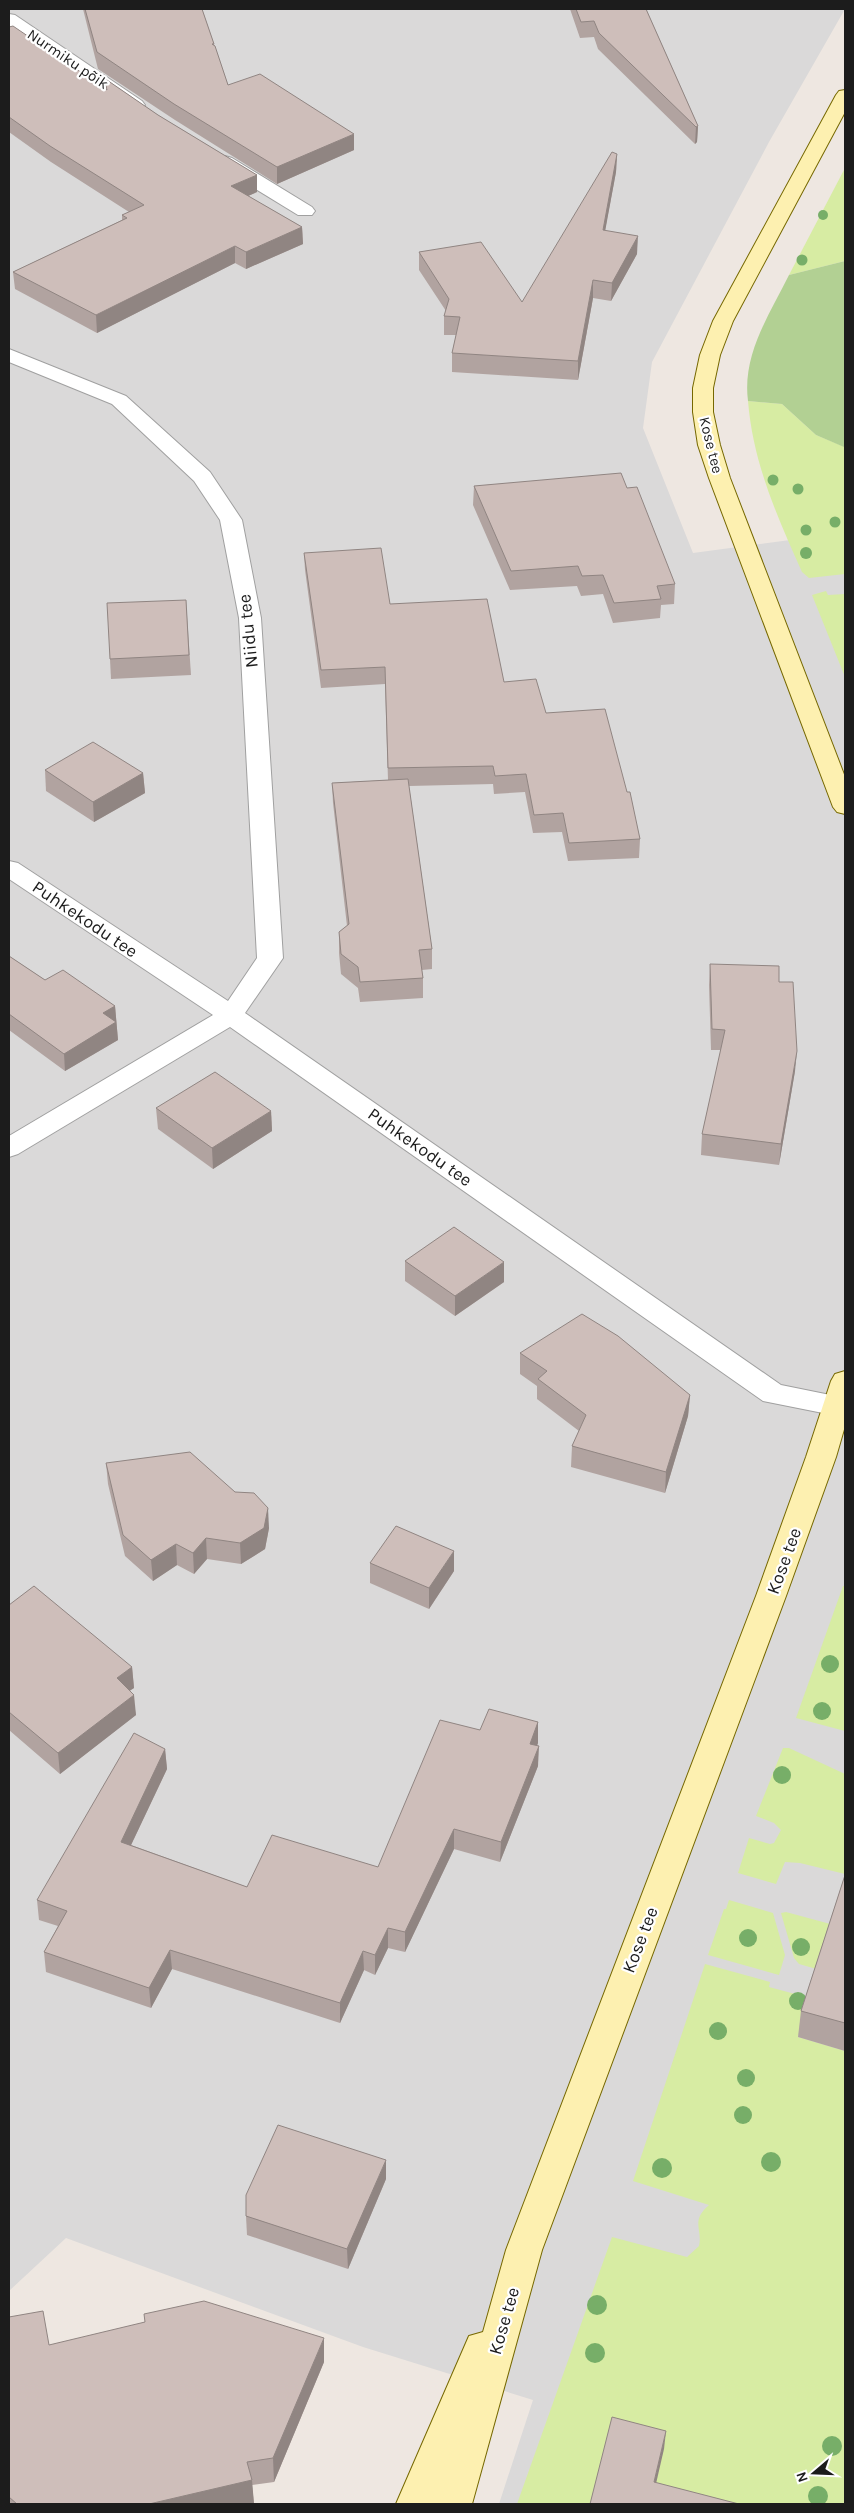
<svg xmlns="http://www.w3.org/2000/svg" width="854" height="2513" font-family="Karla,sans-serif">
<rect width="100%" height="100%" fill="#eee7e1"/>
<polygon fill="#dad9d9" points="9,9 845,9 769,142 652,362 643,428 693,553 805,538 845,529 845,2504 499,2504 533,2400 363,2347 66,2238 9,2291"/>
<g fill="#d7eca3">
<polygon points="845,168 845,261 789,275"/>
<path d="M 748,401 L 782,404 L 816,435 L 845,447 L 845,574 L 809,578 L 802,572 C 777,516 753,463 748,401 Z"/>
<polygon points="826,591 828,595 845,594 845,677 812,595"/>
<polygon points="843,1586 845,1586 845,1731 796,1718"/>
<polygon points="783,1748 789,1748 845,1774 845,1874 800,1863 785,1862 776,1884 738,1873 749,1838 770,1844 774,1843 781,1830 774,1823 756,1816"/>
<polygon points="729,1900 773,1913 785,1955 779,1975 708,1955 724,1909 726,1909"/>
<polygon points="786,1912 834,1925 820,1970 799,1964 794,1958 781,1913"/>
<path d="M 705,1964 L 770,1982 L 769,1987 L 810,1998 L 798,2037 L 845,2051 L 845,2504 L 517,2504 L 612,2237 L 687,2257 L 699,2246 C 703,2230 690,2221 709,2205 L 633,2181 Z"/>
</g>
<path fill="#b2d093" d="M 845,261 L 845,447 L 844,447 L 816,435 L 782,404 L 748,401 C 742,355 769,315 789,275 Z"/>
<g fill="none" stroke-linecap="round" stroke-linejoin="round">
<defs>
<g id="minor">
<polygon points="9,14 15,15 142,101 145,105 142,109 130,109 9,27"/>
<polygon points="225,156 232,158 312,207 315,211 312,215 298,215 218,166 216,162 218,158"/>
<polygon points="9,349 126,396 210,472 242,520 261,618 283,958 245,1013 781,1385 845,1398 845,1414 838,1416 763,1401 230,1027 18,1154 9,1157 9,1136 213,1015 9,879 9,861 18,863 228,1001 257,958 239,618 220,520 194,481 112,404 9,362"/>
</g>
<g id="secondary">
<polygon points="845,90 845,112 733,321 720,355 713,388 713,412 720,445 730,478 845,777 845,814 837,812 833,807 709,478 698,445 693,412 693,388 700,355 713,321 836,95 839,91"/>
<polygon points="845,1371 845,1426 836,1457 786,1596 542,2250 472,2504 434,2504 435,2500 434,2504 396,2504 469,2336 483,2332 506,2250 756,1596 806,1457 831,1381 835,1374"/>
</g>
</defs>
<use href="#minor" stroke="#a0a0a0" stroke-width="2"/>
<use href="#secondary" stroke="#766800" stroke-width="2"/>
<use href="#minor" fill="#fff" fill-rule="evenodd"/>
<use href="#secondary" fill="#fdf0b0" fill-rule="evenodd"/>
</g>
<g fill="#77ae68">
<circle cx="823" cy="215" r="5"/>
<circle cx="802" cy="260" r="5.5"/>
<circle cx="773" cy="480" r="5.5"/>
<circle cx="798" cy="489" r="5.5"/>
<circle cx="835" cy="522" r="5.5"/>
<circle cx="806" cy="530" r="5.5"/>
<circle cx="806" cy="553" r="6"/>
<circle cx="830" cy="1664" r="9"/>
<circle cx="822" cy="1711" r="9"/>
<circle cx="782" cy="1775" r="9"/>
<circle cx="748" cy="1938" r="9"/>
<circle cx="801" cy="1947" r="9"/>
<circle cx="798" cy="2001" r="9"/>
<circle cx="718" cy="2031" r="9"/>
<circle cx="746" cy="2078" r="9"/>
<circle cx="743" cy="2115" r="9"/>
<circle cx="771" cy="2162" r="10"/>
<circle cx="662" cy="2168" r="10"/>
<circle cx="597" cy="2305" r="10"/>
<circle cx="595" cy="2353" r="10"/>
<circle cx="832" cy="2446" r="10"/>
<circle cx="818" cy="2496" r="10"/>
</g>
<g fill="#b1a3a0">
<polygon points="83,9 202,9 228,85 354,150 277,184 175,120 98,69"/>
<polygon points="570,9 646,9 698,126 697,142 695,144 598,49 594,37 580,38"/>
<polygon points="9,27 105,89 104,78 158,115 257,175 257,192 248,196 302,227 303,244 246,269 235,263 97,333 15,289 13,272 122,220 122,215 129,212 51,162 9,132"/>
<polygon points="617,154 616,172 605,230 637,254 611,301 593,298 578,380 452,372 452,353 456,335 444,335 444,316 446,311 419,270 419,252 522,302"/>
<polygon points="474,486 627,488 675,584 674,604 661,605 660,618 613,623 603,594 581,596 577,586 510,590 473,505"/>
<polygon points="304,553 390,604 504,682 546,713 627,792 640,839 639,858 568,861 562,832 533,833 525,792 494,794 493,784 409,786 432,949 432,969 422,970 423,978 423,998 360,1002 358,988 341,974 339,953 339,932 347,926 333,803 332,783 388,780 385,684 321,688 305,570"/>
<polygon points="186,600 191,675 111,679 110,659"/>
<polygon points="45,770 143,773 145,793 94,822 46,791"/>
<polygon points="9,956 45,980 115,1006 118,1040 65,1071 9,1030"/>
<polygon points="710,964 779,982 795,1071 779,1165 701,1155 702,1134 721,1050 711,1050 709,985"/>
<polygon points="156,1108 271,1111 272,1131 213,1169 158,1129"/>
<polygon points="405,1261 504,1282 455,1316 405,1281"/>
<polygon points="520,1353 690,1395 688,1416 665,1493 571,1467 572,1446 579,1431 537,1399 537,1386 520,1374"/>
<polygon points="106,1463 269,1528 265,1549 241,1564 207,1559 194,1574 177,1565 153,1581 125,1556 108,1484"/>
<polygon points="370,1563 454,1571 429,1609 370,1583"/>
<polygon points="9,1605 132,1667 134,1688 130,1690 136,1715 60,1774 9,1730"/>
<polygon points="538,1722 538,1743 537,1745 538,1766 500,1862 454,1849 405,1952 388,1948 375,1975 364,1970 340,2023 172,1969 151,2008 46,1972 44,1952 58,1926 39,1920 37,1900 165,1749 167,1769 131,1845 247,1887 378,1867 480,1730"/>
<polygon points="845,1875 845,2051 798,2037 801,2011"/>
<polygon points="386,2179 348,2269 247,2235 246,2216"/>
<polygon points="9,2317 49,2345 324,2362 274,2482 252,2485 254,2504 9,2504"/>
</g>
<g fill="#908582">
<polygon points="698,126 697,142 695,144 696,127"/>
<polygon points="354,134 354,150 277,184 277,167"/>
<polygon points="617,154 616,172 602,248 603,230"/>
<polygon points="257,175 257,192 232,203 231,186"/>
<polygon points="302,227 303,244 246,269 246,252"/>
<polygon points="638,236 637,254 611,301 612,283"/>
<polygon points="235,246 235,263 97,333 96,315"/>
<polygon points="593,280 593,298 578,380 578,361"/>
<polygon points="143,773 145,793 94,822 93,802"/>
<polygon points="115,1006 118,1040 65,1071 64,1054 103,1013"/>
<polygon points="797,1051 795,1071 779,1165 781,1144"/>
<polygon points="271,1111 272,1131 213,1169 212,1148"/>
<polygon points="504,1262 504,1282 455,1316 455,1296"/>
<polygon points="690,1395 688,1416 665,1493 666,1472"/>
<polygon points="268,1508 269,1528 265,1549 241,1564 240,1543"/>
<polygon points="206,1538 207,1559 194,1574 193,1553"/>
<polygon points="176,1544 177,1565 153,1581 151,1560"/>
<polygon points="454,1551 454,1571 429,1609 429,1588"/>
<polygon points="132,1667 134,1688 119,1698 117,1678"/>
<polygon points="134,1695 136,1715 60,1774 58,1753"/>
<polygon points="538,1722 538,1743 530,1764 530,1744"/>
<polygon points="539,1746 538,1766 500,1862 501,1842"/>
<polygon points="165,1749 167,1769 123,1862 121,1842"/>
<polygon points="454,1829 454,1849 405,1952 405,1932"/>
<polygon points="388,1928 388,1948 375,1975 375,1955"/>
<polygon points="170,1950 172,1969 151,2008 149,1988"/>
<polygon points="363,1951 364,1970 340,2023 340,2003"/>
<polygon points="386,2160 386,2179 348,2269 347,2249"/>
<polygon points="324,2338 324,2362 274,2482 273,2458"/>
<polygon points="666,2431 664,2449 652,2501 654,2482"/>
<polygon points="252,2480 254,2504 149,2504"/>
</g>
<g fill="#cebeba" stroke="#908582">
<polygon points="85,9 202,9 214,44 212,44 215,46 228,85 260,74 354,134 277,167 174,104 97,52"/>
<polygon points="576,9 646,9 698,126 696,127 599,33 594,21 581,22"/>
<polygon points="13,26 107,90 104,78 158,115 257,175 231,186 302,227 246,252 235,246 96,315 13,272 127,218 122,215 144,205 50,146 9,117 9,27"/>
<polygon points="612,152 617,154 603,230 638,236 612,283 593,280 578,361 452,353 460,317 444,316 449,299 419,252 481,242 522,302"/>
<polygon points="621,473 627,488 637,487 675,584 657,586 661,599 614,603 603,575 582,576 578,566 511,571 474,486"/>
<polygon points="381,548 390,604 487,599 504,682 536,679 546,713 605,709 627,792 630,792 640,839 569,843 563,813 534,815 526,774 495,776 493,766 388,768 385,667 321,670 304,553"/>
<polygon points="186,600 189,655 110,659 107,603"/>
<polygon points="93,742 143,773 93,802 45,770"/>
<polygon points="408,779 432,949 419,950 423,978 360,982 358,967 341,954 339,932 349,924 332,783"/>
<polygon points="9,956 45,980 63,970 115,1006 103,1013 116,1022 64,1054 9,1014"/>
<polygon points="710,964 779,966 779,982 793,982 797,1051 781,1144 702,1134 725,1030 712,1029"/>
<polygon points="215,1072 271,1111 212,1148 156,1108"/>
<polygon points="454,1227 504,1262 455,1296 405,1261"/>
<polygon points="582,1314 618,1336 690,1395 666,1472 572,1446 586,1415 538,1379 547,1371 520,1353"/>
<polygon points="190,1452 235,1492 254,1493 268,1508 264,1528 240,1543 206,1538 193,1553 176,1544 151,1560 123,1535 106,1463"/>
<polygon points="396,1526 454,1551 429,1588 370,1563"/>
<polygon points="34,1586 132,1667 117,1678 134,1695 58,1753 9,1712 9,1605"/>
<polygon points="489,1709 538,1722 530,1744 539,1746 501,1842 454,1829 405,1932 388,1928 375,1955 363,1951 340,2003 170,1950 149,1988 44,1952 67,1911 37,1900 134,1733 165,1749 121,1842 247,1887 272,1835 378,1867 440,1720 480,1730"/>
<polygon points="845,1875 845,2023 801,2011"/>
<polygon points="278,2125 386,2160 347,2249 246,2216 246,2195"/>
<polygon points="204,2301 324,2338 273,2458 247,2462 252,2480 149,2504 17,2504 9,2497 9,2317 43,2311 49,2345 145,2322 144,2314"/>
<polygon points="612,2417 666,2431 654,2482 739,2504 590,2504"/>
</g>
<g text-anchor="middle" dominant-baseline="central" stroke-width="4.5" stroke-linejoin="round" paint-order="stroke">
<g font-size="15" fill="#1c1c1c" stroke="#fff">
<text transform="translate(68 59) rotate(34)">Nurmiku põik</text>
<text transform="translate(711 445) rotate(76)">Kose tee</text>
</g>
<g font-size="18" fill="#1c1c1c" stroke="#fff">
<text transform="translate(248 631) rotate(-96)">Niidu tee</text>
<text transform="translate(85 919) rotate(34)">Puhkekodu tee</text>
<text transform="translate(420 1147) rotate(35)">Puhkekodu tee</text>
<text transform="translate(784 1561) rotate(-70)">Kose tee</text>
<text transform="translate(640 1940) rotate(-69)">Kose tee</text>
<text transform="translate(504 2321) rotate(-74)">Kose tee</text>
</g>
</g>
<rect width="854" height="2513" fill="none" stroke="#1c1c1c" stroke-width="20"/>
<g transform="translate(814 2473) rotate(251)" stroke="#ffffff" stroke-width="4" paint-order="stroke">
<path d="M0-4L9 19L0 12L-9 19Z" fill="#1c1c1c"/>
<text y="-8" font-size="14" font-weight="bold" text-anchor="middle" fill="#1c1c1c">N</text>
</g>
</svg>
